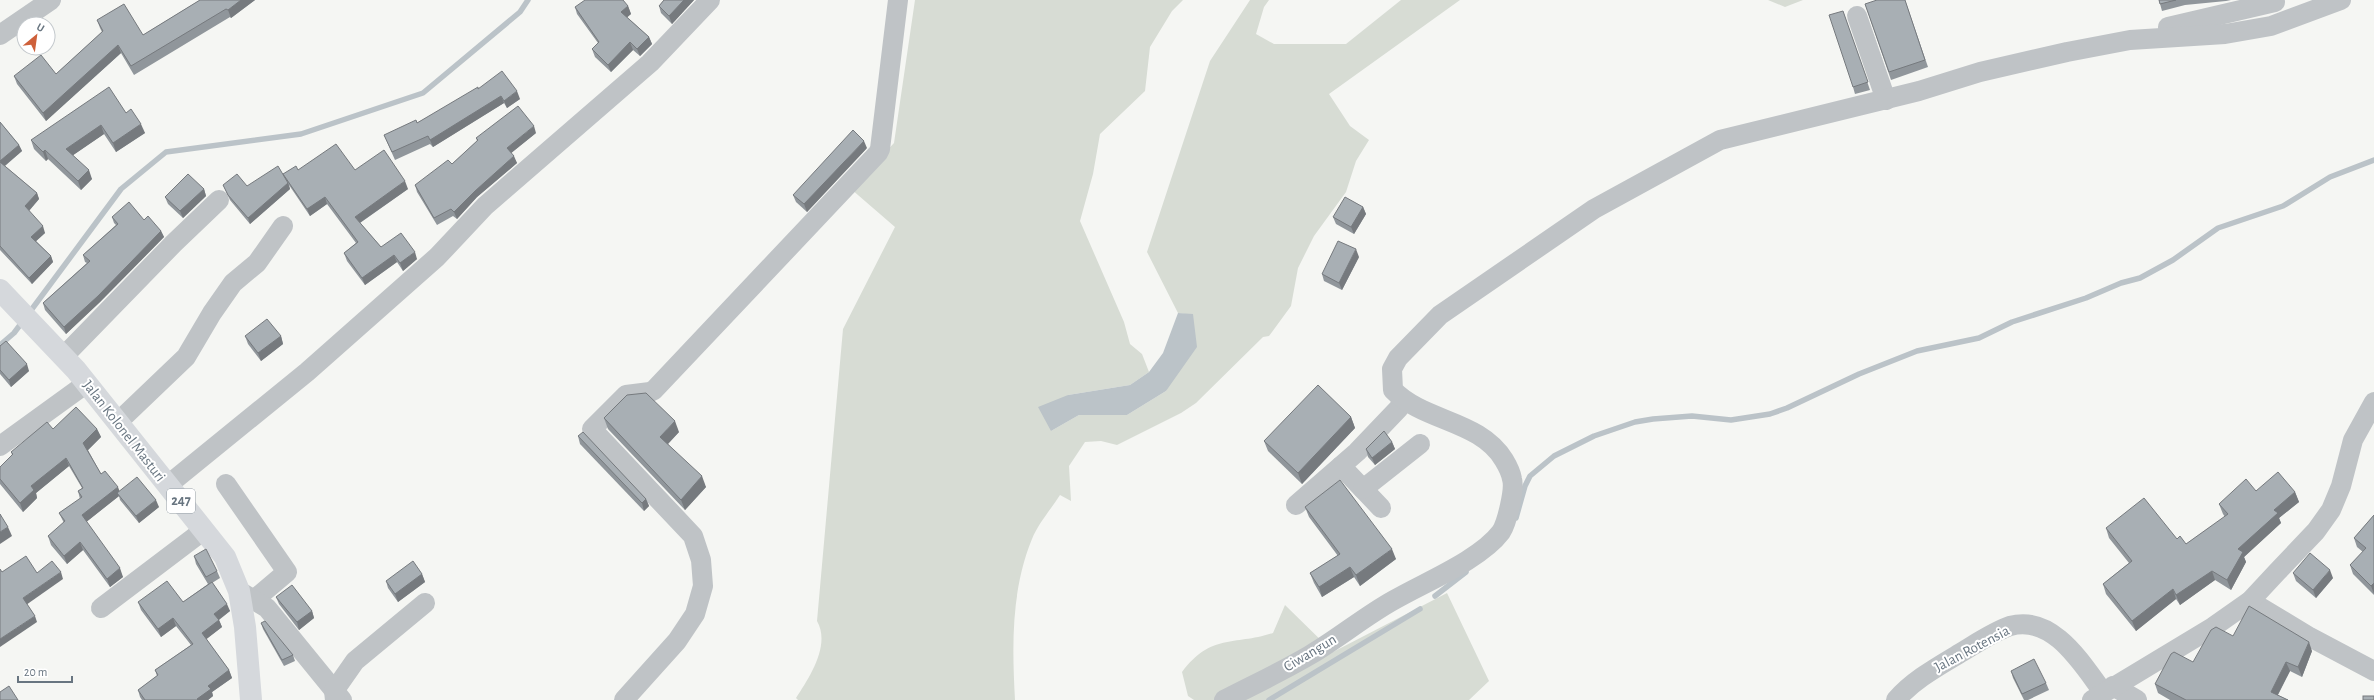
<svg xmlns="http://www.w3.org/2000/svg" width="2374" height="700" font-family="'Alegreya Sans',sans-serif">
<rect width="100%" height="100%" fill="#f5f6f3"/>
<g fill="#d7dcd4">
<path d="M 915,0 L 1183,0 L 1172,11 L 1150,47 L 1145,91 L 1100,134 L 1093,174 L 1080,221 L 1124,322 L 1130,344 L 1142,354 L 1149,372 L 1130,385 L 1068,395 L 1051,431 L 1079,415 L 1127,415 L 1166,391 L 1193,315 L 1178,313 L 1147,252 L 1210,61 L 1250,0 L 1269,0 L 1264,7 L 1256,34 L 1274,44 L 1346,44 L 1401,0 L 1460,0 L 1329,94 L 1350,126 L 1369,140 L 1356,161 L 1346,192 L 1314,236 L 1298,268 L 1291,306 L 1269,336 L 1263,337 L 1196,403 L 1181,413 L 1117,445 L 1101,441 L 1085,442 L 1069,466 L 1071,501 L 1060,495 C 1051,509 1038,524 1032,539 C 1011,590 1012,646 1015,700 L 798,700 L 796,698 C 809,678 831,645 817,621 L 843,329 L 895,227 L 851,189 L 894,143 Z"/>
<polygon points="1768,0 1803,0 1785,7"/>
<path d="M 1447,593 L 1489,681 L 1469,700 L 1194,700 L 1188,696 L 1182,672 C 1212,633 1233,646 1273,633 L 1285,605 L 1333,652 Z"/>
</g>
<polygon fill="#bbc3c8" points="1178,313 1193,314 1197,347 1166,391 1127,415 1079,415 1051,431 1038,407 1068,395 1130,385 1149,372 1163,353"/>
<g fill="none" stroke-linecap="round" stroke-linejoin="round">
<g stroke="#bbc3c8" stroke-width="5.5">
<polyline points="29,313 121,189 166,152 301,134 423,93 520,12 528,0"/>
<polyline points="0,345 14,333 23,321"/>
<polyline points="1516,518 1525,486 1530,476 1554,456 1594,436 1635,422 1653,419 1692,416 1731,420 1770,414 1787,408 1859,374 1917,351 1979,338 2012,322 2086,298 2121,283 2140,278 2173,260 2218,228 2283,206 2330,177 2374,160"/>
<polyline points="1435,596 1466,572"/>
<polyline points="1269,700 1420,609"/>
</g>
<g stroke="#bfc3c6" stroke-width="20">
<polyline points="1857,16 1886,100"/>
<polyline points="2168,27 2275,2"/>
<polyline points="0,35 51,0"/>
<polyline points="64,356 174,243 219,200"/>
<polyline points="118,422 186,357 212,313 233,283 257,263 283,226"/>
<polyline points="0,446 87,383"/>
<polyline points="1341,466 1381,508"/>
<polyline points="226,484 287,572 255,599"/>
<polyline points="168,485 307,372 437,257 485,206 650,63 710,0"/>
<polyline points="1363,489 1420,444"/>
<polyline points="1296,505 1357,452 1399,408 1402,400"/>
<polyline points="239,591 267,608 342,700"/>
<polyline points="2250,601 2308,636 2374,671"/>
<polyline points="101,608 204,530"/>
<polyline points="2113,686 2137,700"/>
<polyline points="335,700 334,691 355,661 425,603"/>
<polyline points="624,700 677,641 695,614 703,586 701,560 693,536 592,429 626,395 650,392 654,390 878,153 880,149 898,0"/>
<path d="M 1224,700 C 1253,685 1283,671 1310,655 C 1339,638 1365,616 1394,600 C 1425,582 1480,560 1501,532 C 1507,523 1515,489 1512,479 C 1511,473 1507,465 1504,460 C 1480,420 1424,422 1393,390 L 1392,369 L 1398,358 L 1440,315 L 1594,209 L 1720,140 L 1919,91 L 1980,72 L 2067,52 L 2130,40 L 2225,34 L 2271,26 L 2341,0"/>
<path d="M 1896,700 C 1913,680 1939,666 1962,652 C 1977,643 1993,632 2010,626 C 2053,614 2082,664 2103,692"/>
<polyline points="2092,700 2213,627 2250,601 2277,572 2316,531 2331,510 2341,486 2353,440 2374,402"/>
</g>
<polyline stroke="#d5d8dc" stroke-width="22" points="0,290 76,370 225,557 239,591 245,627 251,700"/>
</g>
<g fill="#90969b">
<polygon points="200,0 255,0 231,18 230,17 134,75 121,53 46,121 17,84 14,76 56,74 102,32 100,28 97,20 143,35"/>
<polygon points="664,0 694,0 672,24 661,13 659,6"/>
<polygon points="1905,0 1928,67 1891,80 1865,4"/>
<polygon points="2159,0 2231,0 2226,1 2185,5 2162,11"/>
<polygon points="628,6 631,14 627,17 649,37 652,44 640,56 633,50 611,72 595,57 592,49 598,43 577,14 575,7"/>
<polygon points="1843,11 1870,90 1855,94 1853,87"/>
<polygon points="478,89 520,99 507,108 504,103 433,147 430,144 395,160 384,135 417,123"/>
<polygon points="126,113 145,133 116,152 104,134 73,155 92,179 81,190 48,159 46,161 34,149 31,140"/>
<polygon points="0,122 19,145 22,151 5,166 37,193 39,199 29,211 45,233 36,241 51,256 53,262 32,284 0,250"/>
<polygon points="536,133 511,153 517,163 477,197 457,219 453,216 437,225 417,192 415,185 452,164 477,141 476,138"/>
<polygon points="867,148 807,212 796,202 793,195"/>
<polygon points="298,170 355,170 408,189 360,223 381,247 417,259 403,271 397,262 365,285 347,261 344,253 356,243 327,204 310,216 289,185 290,189 250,224 230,200 223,185 247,186 284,177 283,174"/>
<polygon points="204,189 206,196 183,218 168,204 165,197"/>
<polygon points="1363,207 1366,214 1354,234 1336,224 1333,217"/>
<polygon points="112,217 144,220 161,231 164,237 100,302 66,334 45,310 43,303 87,263 85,262 83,255 116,225 114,223"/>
<polygon points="1359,257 1342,290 1324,281 1322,274"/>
<polygon points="245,336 281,336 283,344 261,361 248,344"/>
<polygon points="0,346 29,371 11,387 0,374"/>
<polygon points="1351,417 1355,428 1302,484 1268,451 1264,441"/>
<polygon points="604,418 679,432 668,444 706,487 685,510 608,429"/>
<polygon points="53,429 97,429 101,437 88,450 101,474 119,491 159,507 139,523 120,500 119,496 86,522 123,577 110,587 83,550 67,564 51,545 48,536 64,523 59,513 80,499 78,491 82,488 69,466 36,493 37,498 23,512 0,484 0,467 12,455 11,452"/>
<polygon points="578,436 646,499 649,506 644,511 580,444"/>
<polygon points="1392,442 1395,449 1375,465 1368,457 1366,449"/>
<polygon points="2256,491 2295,492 2299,502 2279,518 2281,523 2244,557 2246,562 2231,590 2215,580 2180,605 2176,599 2136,631 2106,594 2103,584 2129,563 2109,538 2106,528 2177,539 2186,544 2225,517 2223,514 2219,504"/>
<polygon points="1305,507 1396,559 1360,586 1354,577 1322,597 1314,583 1310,573 1338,556 1309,517"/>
<polygon points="2374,515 2374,595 2353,574 2350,565 2363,552 2357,547 2354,538"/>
<polygon points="194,556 217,571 220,578 212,583 230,611 219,620 222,627 206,639 229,670 232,678 212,692 213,696 208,700 142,700 140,697 138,690 157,676 155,670 191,645 176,626 161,637 141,610 138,602 183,602 208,584 196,564"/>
<polygon points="2293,573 2333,578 2316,598 2296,581"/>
<polygon points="422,574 425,582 398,602 388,588 386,581"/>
<polygon points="276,597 312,611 314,618 299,630 279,604"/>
<polygon points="261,623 293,655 295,661 284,666 263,629"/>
<polygon points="2233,636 2312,651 2302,677 2290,671 2278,695 2288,700 2170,700 2158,693 2155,684 2193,662"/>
<polygon points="2011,671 2046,683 2049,690 2028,700 2024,700 2013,678"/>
</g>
<g fill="#767a7e">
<polygon points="241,0 255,0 231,18 228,10"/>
<polygon points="684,0 694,0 672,24 669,16"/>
<polygon points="628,6 631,14 624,20 621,12"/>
<polygon points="649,37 652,44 640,56 637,49"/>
<polygon points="630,42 633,50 611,72 608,65"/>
<polygon points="118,45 121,53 46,121 43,113"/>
<polygon points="517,91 520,99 507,108 504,101"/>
<polygon points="501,96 504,103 433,147 430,140"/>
<polygon points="141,124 145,133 116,152 113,143"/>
<polygon points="101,125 104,134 69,158 66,149"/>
<polygon points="534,126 536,133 510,154 507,148"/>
<polygon points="864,141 867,148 807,212 804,204"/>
<polygon points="19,145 22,151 2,168 0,161"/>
<polygon points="45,150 48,159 46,161 43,152"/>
<polygon points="514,156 517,163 477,197 457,219 454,212 475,191"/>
<polygon points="89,170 92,179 81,190 78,181"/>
<polygon points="405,181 408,189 358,224 355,217"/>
<polygon points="288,183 290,189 250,224 248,218"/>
<polygon points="204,189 206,196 183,218 180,211"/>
<polygon points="37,193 39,199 27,213 25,206"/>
<polygon points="325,197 327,204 310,216 307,209"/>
<polygon points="1363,207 1366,214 1354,234 1351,227"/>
<polygon points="43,226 45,233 34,243 31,237"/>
<polygon points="161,231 164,237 100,302 66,334 64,327"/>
<polygon points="1356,249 1359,257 1342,290 1339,283"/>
<polygon points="415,252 417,259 403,271 400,263"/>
<polygon points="394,255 397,262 365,285 362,278"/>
<polygon points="51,256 53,262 32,284 29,278"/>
<polygon points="281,336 283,344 261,361 258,353"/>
<polygon points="27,364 29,371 11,387 9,380"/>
<polygon points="1351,417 1355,428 1302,484 1298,473"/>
<polygon points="675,421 679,432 664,448 660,437"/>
<polygon points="97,429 101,437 87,451 83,443"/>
<polygon points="1392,442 1395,449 1375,465 1372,458"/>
<polygon points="66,458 69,466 36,493 37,498 23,512 20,503 31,486"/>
<polygon points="702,476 706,487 685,510 681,500"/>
<polygon points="118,487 121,495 117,493 119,496 85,523 82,515"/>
<polygon points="2295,492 2299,502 2279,518 2281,523 2244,557 2246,562 2231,590 2227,580 2238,549 2274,510"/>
<polygon points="646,499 649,506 644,511 642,503"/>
<polygon points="156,500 159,507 139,523 136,516"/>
<polygon points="8,527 12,536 0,544 0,532"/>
<polygon points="80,542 83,550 67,564 64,556"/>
<polygon points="1392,549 1396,559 1360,586 1356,575"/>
<polygon points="1350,567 1354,577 1322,597 1319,587"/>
<polygon points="120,568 123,577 110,587 107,579"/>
<polygon points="2330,570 2333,578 2316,598 2313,590"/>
<polygon points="2212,571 2215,580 2180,605 2176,595"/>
<polygon points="61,572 63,579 26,605 23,598"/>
<polygon points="422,574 425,582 398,602 395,594"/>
<polygon points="2374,583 2374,594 2371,586"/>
<polygon points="2173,589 2176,599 2136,631 2132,621"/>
<polygon points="227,604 230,611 217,621 214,614"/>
<polygon points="312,611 314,618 299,630 297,622"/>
<polygon points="35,616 37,622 0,647 0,639"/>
<polygon points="173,618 176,626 161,637 158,629"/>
<polygon points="219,620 222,627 204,641 202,633"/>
<polygon points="2309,642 2312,651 2302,677 2298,667"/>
<polygon points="2286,662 2290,671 2275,700 2271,692"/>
<polygon points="229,670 232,678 212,692 213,696 208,700 198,700 197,699 208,686"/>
</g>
<g fill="#a8afb4" stroke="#767a7e">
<polygon points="200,0 241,0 228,10 226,9 131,66 118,45 43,113 14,76 41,55 56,74 103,31 97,20 124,4 143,35"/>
<polygon points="585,0 623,0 628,6 621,12 649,37 637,49 630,42 608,65 592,49 599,42 575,7"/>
<polygon points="664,0 684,0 669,16 659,6"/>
<polygon points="1877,0 1905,0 1925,60 1889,72 1865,4"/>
<polygon points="2159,0 2176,0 2160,4"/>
<polygon points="1843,11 1868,82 1853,87 1829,15"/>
<polygon points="502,71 517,91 504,101 501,96 430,140 428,136 392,152 384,135 416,120 417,123 478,87 478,89"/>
<polygon points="109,87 126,113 131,109 141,124 113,143 101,125 66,149 89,170 78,181 45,150 43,152 31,140"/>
<polygon points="518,106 534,126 507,148 514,156 475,191 454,212 451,209 434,218 415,185 448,160 452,164 478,140 476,138"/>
<polygon points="0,122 19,145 0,161"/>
<polygon points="853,130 864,141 804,204 793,195"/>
<polygon points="336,144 355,170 384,150 405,181 355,217 381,247 401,233 415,252 400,263 394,255 362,278 344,253 358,242 325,197 307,209 283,174 296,166 298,170"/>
<polygon points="0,162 37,193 25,206 43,226 31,237 51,256 29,278 0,246"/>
<polygon points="278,166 288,183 248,218 228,195 223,185 237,174 247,186"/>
<polygon points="188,174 204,189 180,211 165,197"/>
<polygon points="1345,197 1363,207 1351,227 1333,217"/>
<polygon points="129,202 144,220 148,216 161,231 98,296 64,327 43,303 90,261 83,255 118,224 112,217"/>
<polygon points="1338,241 1356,249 1339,283 1322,274"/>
<polygon points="267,319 281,336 258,353 245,336"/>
<polygon points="6,341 27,364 9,380 0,370 0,346"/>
<polygon points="1318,385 1351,417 1298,473 1264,441"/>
<polygon points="646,393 675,421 660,437 702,476 681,500 604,418 627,395"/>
<polygon points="76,407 97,429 83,443 101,474 105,471 118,487 82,515 120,568 107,579 80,542 64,556 48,536 65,521 59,513 82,497 78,491 83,488 66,458 31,486 34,490 20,503 0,479 0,467 13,454 11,452 47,422 53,429"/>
<polygon points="1384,431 1392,442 1372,458 1366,449"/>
<polygon points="583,432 646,499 642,503 578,436"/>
<polygon points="2278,472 2295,492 2274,510 2278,513 2238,549 2243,552 2227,580 2212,571 2176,595 2173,589 2132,621 2103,584 2132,561 2106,528 2144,498 2177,539 2180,536 2186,544 2228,514 2219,504 2246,479 2256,491"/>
<polygon points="137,477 156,500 136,516 117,493"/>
<polygon points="1340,480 1392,549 1356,575 1350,567 1319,587 1310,573 1340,554 1305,507"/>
<polygon points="0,514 8,527 0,532"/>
<polygon points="2374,515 2374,583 2371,586 2350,565 2366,548 2354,538"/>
<polygon points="206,549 217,571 206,577 194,556"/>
<polygon points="2310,553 2330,570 2313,590 2293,573"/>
<polygon points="26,556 37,573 52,561 61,572 23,598 35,616 0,639 0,569 2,572"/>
<polygon points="413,561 422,574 395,594 386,581"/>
<polygon points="167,581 183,602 212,582 227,604 214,614 219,620 202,633 229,670 208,686 211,689 197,699 198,700 145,700 138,690 158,675 155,670 193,644 173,618 158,629 138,602"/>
<polygon points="292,585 312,611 297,622 276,597"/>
<polygon points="2249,606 2309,642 2298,667 2286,662 2271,692 2288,700 2186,700 2155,684 2171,654 2174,652 2193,662 2211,630 2216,627 2233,636"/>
<polygon points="265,621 293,655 282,660 261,623"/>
<polygon points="2034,659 2046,683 2022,694 2011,671"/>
<polygon points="9,686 18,700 0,700 0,692"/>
<rect x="2363" y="696" width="11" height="4"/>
</g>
<g text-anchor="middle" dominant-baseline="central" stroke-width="4" stroke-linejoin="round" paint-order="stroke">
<rect fill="#fff" stroke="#959ea6" stroke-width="1" x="167" y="489" width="28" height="24" rx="3"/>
<g font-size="14" font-weight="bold" fill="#687580">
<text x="181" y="501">247</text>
</g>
<g font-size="15" fill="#687580" stroke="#fff">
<text transform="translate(124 431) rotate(52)">Jalan Kolonel Masturi</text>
<text transform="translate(1972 649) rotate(-28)">Jalan Rotensia</text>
<text transform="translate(1310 653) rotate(-31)">Ciwangun</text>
</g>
</g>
<g transform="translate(36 36) rotate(29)"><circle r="19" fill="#ffffff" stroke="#c3c8cc"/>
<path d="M0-3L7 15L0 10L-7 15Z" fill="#ce603a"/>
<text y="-6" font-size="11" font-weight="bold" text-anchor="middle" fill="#687580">U</text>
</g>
<path d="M18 676v6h54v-6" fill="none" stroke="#687580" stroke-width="2"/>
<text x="24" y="676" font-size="12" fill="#687580" stroke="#ffffff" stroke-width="3" paint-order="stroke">20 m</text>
</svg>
